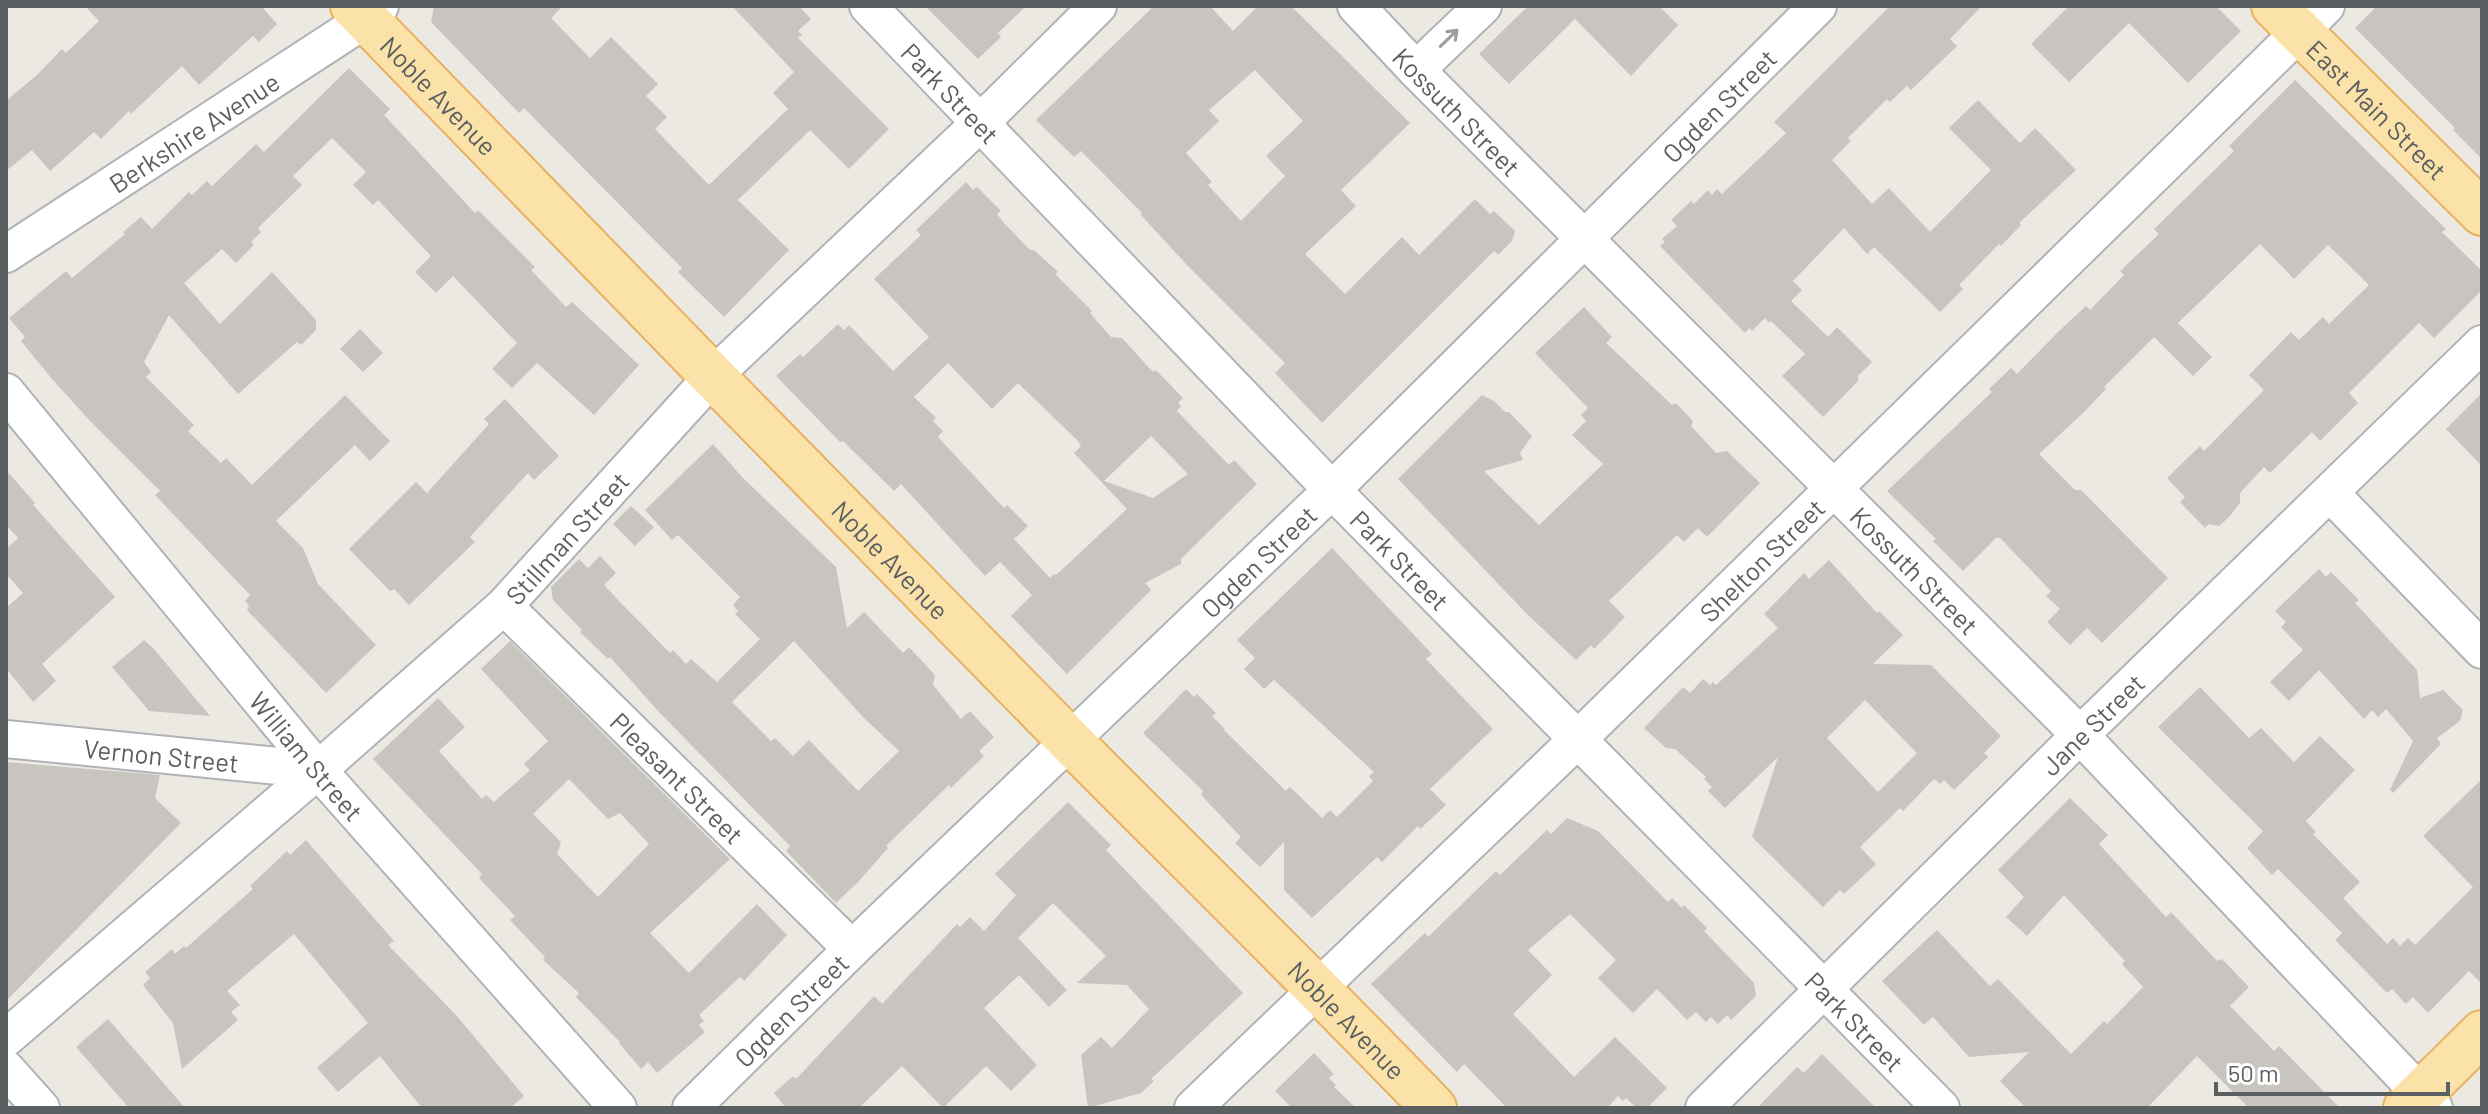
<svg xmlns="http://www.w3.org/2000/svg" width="2488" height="1114" font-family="Barlow,sans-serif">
<rect width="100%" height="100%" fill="#ece9e2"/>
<g fill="#c8c4bf" fill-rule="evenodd">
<polygon points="85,6 261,6 277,24 259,42 253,36 199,85 182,66 131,114 129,111 101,139 94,132 50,171 32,150 6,171 6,101 37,75 62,49 66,53 99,21"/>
<polygon points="434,6 563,6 551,18 590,58 611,37 658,84 646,96 667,117 655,129 709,185 788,109 773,93 794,72 732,6 799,6 811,19 798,31 802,35 798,38 889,129 849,169 810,130 738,200 789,250 724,317 678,272 682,268 524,108 519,113 431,22"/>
<polygon points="925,6 1026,6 998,33 1001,37 978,59"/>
<path d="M 1154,6 L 1210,6 L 1233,31 L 1258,6 L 1291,6 L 1410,123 L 1341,190 L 1356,206 L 1305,254 L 1345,294 L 1402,237 L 1419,255 L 1475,199 L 1490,214 L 1494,211 L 1515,231 L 1512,241 L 1498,255 L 1494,251 L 1322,423 L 1275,373 L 1285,363 L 1186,264 L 1140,214 L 1142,213 L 1081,151 L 1074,157 L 1036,120 ZM 1255,70 L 1303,121 L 1266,156 L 1285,176 L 1241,221 L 1208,185 L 1212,182 L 1186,153 L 1219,121 L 1209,110 Z"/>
<polygon points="1528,6 1659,6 1678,25 1631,76 1575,19 1509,84 1479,54"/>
<polygon points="1890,6 1982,6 1950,39 1957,46 1911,90 1907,86 1890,102 1887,99 1848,138 1851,141 1832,160 1872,204 1889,188 1930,232 1991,170 1949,128 1978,100 2020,143 2035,128 2076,170 2019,223 2021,225 2001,246 1999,244 1959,285 1963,289 1940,312 1874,247 1867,254 1844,228 1793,281 1802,290 1791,301 1828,337 1837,327 1872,362 1858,376 1858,381 1823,417 1782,376 1805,354 1771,321 1769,323 1765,318 1752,331 1749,328 1745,333 1660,246 1665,242 1662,239 1677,226 1671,220 1691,201 1694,204 1708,190 1712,195 1717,189 1722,194 1786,133 1774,122"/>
<polygon points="2069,6 2216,6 2241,31 2188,83 2129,23 2069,82 2031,44"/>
<polygon points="2377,6 2482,6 2482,159 2453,130 2455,128 2355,28"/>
<polygon points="349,68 390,109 384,115 475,213 478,210 535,267 531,270 566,307 572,302 639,365 594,415 537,363 512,388 492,369 517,343 453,276 436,293 415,272 431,256 378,200 373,205 353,185 366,172 332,138 293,176 302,185 258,228 261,232 251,242 254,245 236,263 222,249 184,283 220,324 272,272 316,320 316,330 301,345 297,342 238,394 169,315 144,362 151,372 146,377 194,425 188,431 221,463 226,458 252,485 345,395 390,441 370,461 355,445 276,521 303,548 318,584 376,645 326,693 247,610 249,606 245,601 250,595 155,495 160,491 91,422 52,379 21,341 25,337 9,318 66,271 72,278 125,234 123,232 141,217 152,229 189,192 192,195 207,181 212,186 256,144 264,152"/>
<polygon points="2295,80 2446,229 2442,232 2482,271 2482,290 2434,338 2419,323 2349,393 2358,403 2320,441 2312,432 2270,473 2264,467 2240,493 2240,503 2229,517 2219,526 2209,524 2205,528 2180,502 2185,497 2167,478 2200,446 2204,451 2264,390 2249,375 2291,332 2299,340 2323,317 2329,324 2369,285 2328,245 2294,279 2260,244 2178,323 2212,357 2193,376 2154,337 2104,387 2106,389 2084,412 2039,454 2075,490 2081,490 2168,578 2102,643 2087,628 2070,645 2047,622 2060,609 2046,596 2051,591 2000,538 1996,538 1963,571 1933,541 1936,539 1887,491 1992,392 1989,389 2011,368 2017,374 2058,332 2086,306 2090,310 2124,275 2120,271 2159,234 2154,229 2234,151 2229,146"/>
<path d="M 966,182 L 973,190 L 977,187 L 1001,211 L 997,214 L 1004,223 L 1030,250 L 1034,250 L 1058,272 L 1055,274 L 1092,311 L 1090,313 L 1111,337 L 1122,338 L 1153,372 L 1156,370 L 1183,398 L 1178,403 L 1181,406 L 1177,411 L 1229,465 L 1234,460 L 1257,484 L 1181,559 L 1181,564 L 1145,583 L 1151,590 L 1067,674 L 1011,616 L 1032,595 L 1000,562 L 985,576 L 901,484 L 894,491 L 843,441 L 840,442 L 776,376 L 800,354 L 803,357 L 838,324 L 844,330 L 849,325 L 893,371 L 929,337 L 874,279 L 921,235 L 916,230 ZM 948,363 L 992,409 L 1018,383 L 1078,441 L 1081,446 L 1074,453 L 1127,509 L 1056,575 L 1054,574 L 1050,578 L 1014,539 L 1028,526 L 1007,505 L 1004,508 L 938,437 L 943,431 L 933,421 L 936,418 L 914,397 ZM 1151,436 L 1188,474 L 1153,498 L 1104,481 Z"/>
<polygon points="1584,307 1612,337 1606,343 1672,405 1676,403 1693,421 1691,426 1716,453 1727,451 1760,483 1707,537 1698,528 1684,542 1677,535 1609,601 1625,617 1594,649 1591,645 1576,660 1528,615 1398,479 1482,395 1494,401 1505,412 1509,412 1532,436 1520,453 1523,460 1484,471 1539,525 1603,464 1572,435 1586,421 1581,415 1588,408 1535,353"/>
<polygon points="360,329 383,353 363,372 340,349"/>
<polygon points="2482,393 2482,466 2446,429"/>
<polygon points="505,399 559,456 534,480 528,473 470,537 475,542 409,605 394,589 390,591 349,549 416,482 427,493 489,424 484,419"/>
<path d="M 713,444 L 743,478 L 836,567 L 847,628 L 864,612 L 903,653 L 909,647 L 935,675 L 933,685 L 961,719 L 970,711 L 994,737 L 979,751 L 984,756 L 951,788 L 949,785 L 886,846 L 888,848 L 858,882 L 836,903 L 786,851 L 790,846 L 658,711 L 610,657 L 608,659 L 580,632 L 582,630 L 553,600 L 551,587 L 579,559 L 588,568 L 600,556 L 616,573 L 604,585 L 621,603 L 670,653 L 673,650 L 686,664 L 691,659 L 717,682 L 760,639 L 735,614 L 738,611 L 733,605 L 740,597 L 678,535 L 672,540 L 645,510 ZM 794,641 L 864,718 L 899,751 L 858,791 L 809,740 L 793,756 L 775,738 L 771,741 L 732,702 Z"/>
<polygon points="6,470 35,503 33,505 115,597 42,664 56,681 33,702 6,668 6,608 23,593 6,574 6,549 18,538 8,527 6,529"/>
<polygon points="631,506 654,527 635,546 613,524"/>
<polygon points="1332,548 1432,654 1426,659 1493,729 1430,789 1446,805 1420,829 1418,826 1382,862 1377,857 1312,918 1284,890 1284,842 1260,867 1235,843 1241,837 1201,795 1203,791 1143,733 1186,689 1194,697 1197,694 1216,713 1212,716 1225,729 1224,730 1286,791 1290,787 1322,818 1330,810 1337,817 1373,781 1369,776 1374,772 1274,680 1264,689 1244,669 1255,658 1237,640"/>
<path d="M 1829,560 L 1877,613 L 1879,611 L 1903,635 L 1873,664 L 1931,665 L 2001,736 L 1984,753 L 1988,757 L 1954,790 L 1944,780 L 1940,784 L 1934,779 L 1903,811 L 1900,808 L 1860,847 L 1876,864 L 1844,894 L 1840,890 L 1823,907 L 1752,837 L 1778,757 L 1725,808 L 1708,791 L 1712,787 L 1704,779 L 1706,777 L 1675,749 L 1666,748 L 1644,728 L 1683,687 L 1690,693 L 1703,679 L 1710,685 L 1713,682 L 1716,685 L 1778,628 L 1764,614 L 1804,573 L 1809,579 ZM 1865,700 L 1917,753 L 1878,792 L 1827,738 Z"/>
<polygon points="2319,569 2326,577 2331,572 2359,600 2355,603 2417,670 2420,698 2443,690 2463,710 2460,721 2437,738 2441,744 2393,793 2390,790 2413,741 2386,709 2378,717 2372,710 2364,719 2319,670 2289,701 2270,682 2303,650 2281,627 2286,622 2275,611"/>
<polygon points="144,640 154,649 210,716 149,711 139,699 112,667"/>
<path d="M 510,641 L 730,859 L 650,933 L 689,973 L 757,904 L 787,935 L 744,981 L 740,977 L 699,1015 L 704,1021 L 699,1025 L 705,1032 L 657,1073 L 648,1062 L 641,1069 L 619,1043 L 620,1042 L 576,997 L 579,993 L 543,960 L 545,957 L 510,920 L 515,916 L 479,878 L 482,874 L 373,759 L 438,698 L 465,727 L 439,751 L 482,799 L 486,795 L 494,802 L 530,770 L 524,764 L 548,741 L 481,669 ZM 569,779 L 608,819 L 620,813 L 649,844 L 598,897 L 557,854 L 561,842 L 533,814 Z"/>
<polygon points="2200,687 2249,738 2261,728 2294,762 2320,736 2355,770 2306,821 2316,832 2313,834 2360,882 2343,898 2387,944 2393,938 2400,946 2408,938 2415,945 2473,887 2423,836 2482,779 2482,984 2469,971 2428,1013 2413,997 2406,1004 2392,989 2387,993 2335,940 2342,933 2278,869 2272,875 2247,848 2263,831 2158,727"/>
<polygon points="6,762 160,775 155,798 181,823 6,1001"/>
<polygon points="2070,798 2108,835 2099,844 2166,917 2171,912 2217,961 2222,959 2249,987 2230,1006 2274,1051 2279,1046 2340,1108 2249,1108 2197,1056 2147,1108 2026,1108 2000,1081 2029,1052 1969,1057 1933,1017 1924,1025 1882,981 1937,930 1990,986 1998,979 2071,1054 2104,1021 2107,1024 2143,987 2122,964 2125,961 2064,895 2027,936 2006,917 2024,897 1998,870"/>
<polygon points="1068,802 1111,845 1106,850 1243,993 1151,1079 1154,1081 1141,1093 1088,1108 1081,1055 1101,1037 1112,1048 1149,1009 1127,985 1077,983 1106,956 1053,903 1018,938 1067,990 1049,1007 1019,975 984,1008 1037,1065 1011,1091 986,1066 943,1108 902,1066 859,1108 786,1108 774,1093 792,1077 797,1078 874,996 882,1004 957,924 960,927 970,917 984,931 1016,895 995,874"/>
<polygon points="1567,818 1598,831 1668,902 1672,898 1682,908 1684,905 1707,928 1704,931 1754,983 1756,996 1731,1020 1727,1015 1718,1024 1711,1017 1706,1022 1696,1012 1687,1020 1657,989 1633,1013 1598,978 1616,960 1570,914 1528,950 1552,975 1513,1014 1574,1077 1615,1037 1667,1088 1647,1108 1637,1108 1626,1098 1623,1101 1618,1096 1607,1108 1507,1108 1464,1064 1457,1072 1371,984 1425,933 1428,937 1496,871 1500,875 1547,830 1551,834"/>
<polygon points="306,840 394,941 388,945 456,1015 524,1096 510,1108 422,1108 380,1056 338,1092 317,1068 368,1023 294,934 227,991 240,1005 231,1012 238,1020 182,1069 173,1023 143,985 150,978 145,972 172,949 175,954 184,946 186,948 253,889 250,886 287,851 290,855"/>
<polygon points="108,1019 185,1108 129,1108 76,1047"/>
<polygon points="1314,1053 1334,1074 1329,1078 1336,1085 1334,1087 1356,1108 1292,1108 1275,1091"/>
<polygon points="1822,1054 1876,1108 1757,1108 1797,1067 1804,1073"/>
</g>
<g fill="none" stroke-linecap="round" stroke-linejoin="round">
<defs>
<g id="minor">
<path id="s1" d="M 868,6 L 1332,490 L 1941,1108"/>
<path id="s2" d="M 1356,6 L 1416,70 L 2080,735 L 2434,1108"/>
<polyline points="1416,70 1483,6"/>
<path id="s3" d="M 6,254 L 366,19 L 380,6"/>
<path id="s4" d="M 6,392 L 318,770 L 618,1108"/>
<polyline points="2330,493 2482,650"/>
<path id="s5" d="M 504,606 L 852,949"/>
<path id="s6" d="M 6,739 L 318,770"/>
<path id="s7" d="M 6,1038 L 318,770 L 504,606 L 712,377 L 981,122 L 1098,6"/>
<polyline points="6,1069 41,1108"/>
<path id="s8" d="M 691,1108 L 852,949 L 1332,490 L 1818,6"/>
<path id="s9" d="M 1193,1108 L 1578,739 L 2326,6"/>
<path id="s10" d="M 1704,1108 L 2080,735 L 2482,344"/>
</g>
<g id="major">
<path id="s11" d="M 353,6 C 591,251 828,496 1068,739 C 1190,862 1314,983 1434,1108"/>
<path id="s12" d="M 2274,6 L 2482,213"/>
<polyline points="2406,1108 2482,1033"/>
</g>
</defs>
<use href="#minor" stroke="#afb3b7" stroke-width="40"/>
<use href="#major" stroke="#e8b05f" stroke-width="48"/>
<use href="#minor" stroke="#fff" stroke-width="36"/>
<use href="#major" stroke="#fae2a9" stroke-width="44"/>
</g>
<defs><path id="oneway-shaft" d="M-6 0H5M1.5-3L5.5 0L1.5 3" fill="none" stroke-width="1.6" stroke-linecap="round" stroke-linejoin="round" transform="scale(2)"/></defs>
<use stroke="#9c9fa1" href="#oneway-shaft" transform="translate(1449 38) rotate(-44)"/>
<g text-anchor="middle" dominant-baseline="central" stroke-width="7" stroke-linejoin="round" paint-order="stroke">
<g font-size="26" fill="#5a5f62" stroke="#fff">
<text stroke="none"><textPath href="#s1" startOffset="120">Park Street</textPath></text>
<text stroke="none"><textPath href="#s11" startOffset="124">Noble Avenue</textPath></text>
<text stroke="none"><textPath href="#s8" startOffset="1436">Ogden Street</textPath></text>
<text stroke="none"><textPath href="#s12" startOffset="146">East Main Street</textPath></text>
<text stroke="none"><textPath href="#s2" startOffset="146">Kossuth Street</textPath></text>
<text stroke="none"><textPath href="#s3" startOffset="224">Berkshire Avenue</textPath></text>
<text stroke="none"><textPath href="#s7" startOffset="752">Stillman Street</textPath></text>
<text stroke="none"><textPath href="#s11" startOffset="772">Noble Avenue</textPath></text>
<text stroke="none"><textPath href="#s9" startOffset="790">Shelton Street</textPath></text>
<text stroke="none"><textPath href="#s1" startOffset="768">Park Street</textPath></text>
<text stroke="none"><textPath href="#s8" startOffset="788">Ogden Street</textPath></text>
<text stroke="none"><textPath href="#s2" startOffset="794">Kossuth Street</textPath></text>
<text stroke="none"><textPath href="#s10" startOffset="546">Jane Street</textPath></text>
<text stroke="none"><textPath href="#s6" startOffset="156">Vernon Street</textPath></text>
<text stroke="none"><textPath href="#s4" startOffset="472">William Street</textPath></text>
<text stroke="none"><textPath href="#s5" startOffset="244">Pleasant Street</textPath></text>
<text stroke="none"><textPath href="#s8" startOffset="140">Ogden Street</textPath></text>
<text stroke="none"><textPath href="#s11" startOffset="1420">Noble Avenue</textPath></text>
<text stroke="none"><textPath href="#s1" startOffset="1416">Park Street</textPath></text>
</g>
</g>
<rect width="2488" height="1114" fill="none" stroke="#5a5f62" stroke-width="16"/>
<path d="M2216 1082v12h232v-12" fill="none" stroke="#5a5f62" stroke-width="4"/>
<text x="2228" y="1082" font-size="24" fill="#5a5f62" stroke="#ffffff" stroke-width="6" paint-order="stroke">50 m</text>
</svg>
